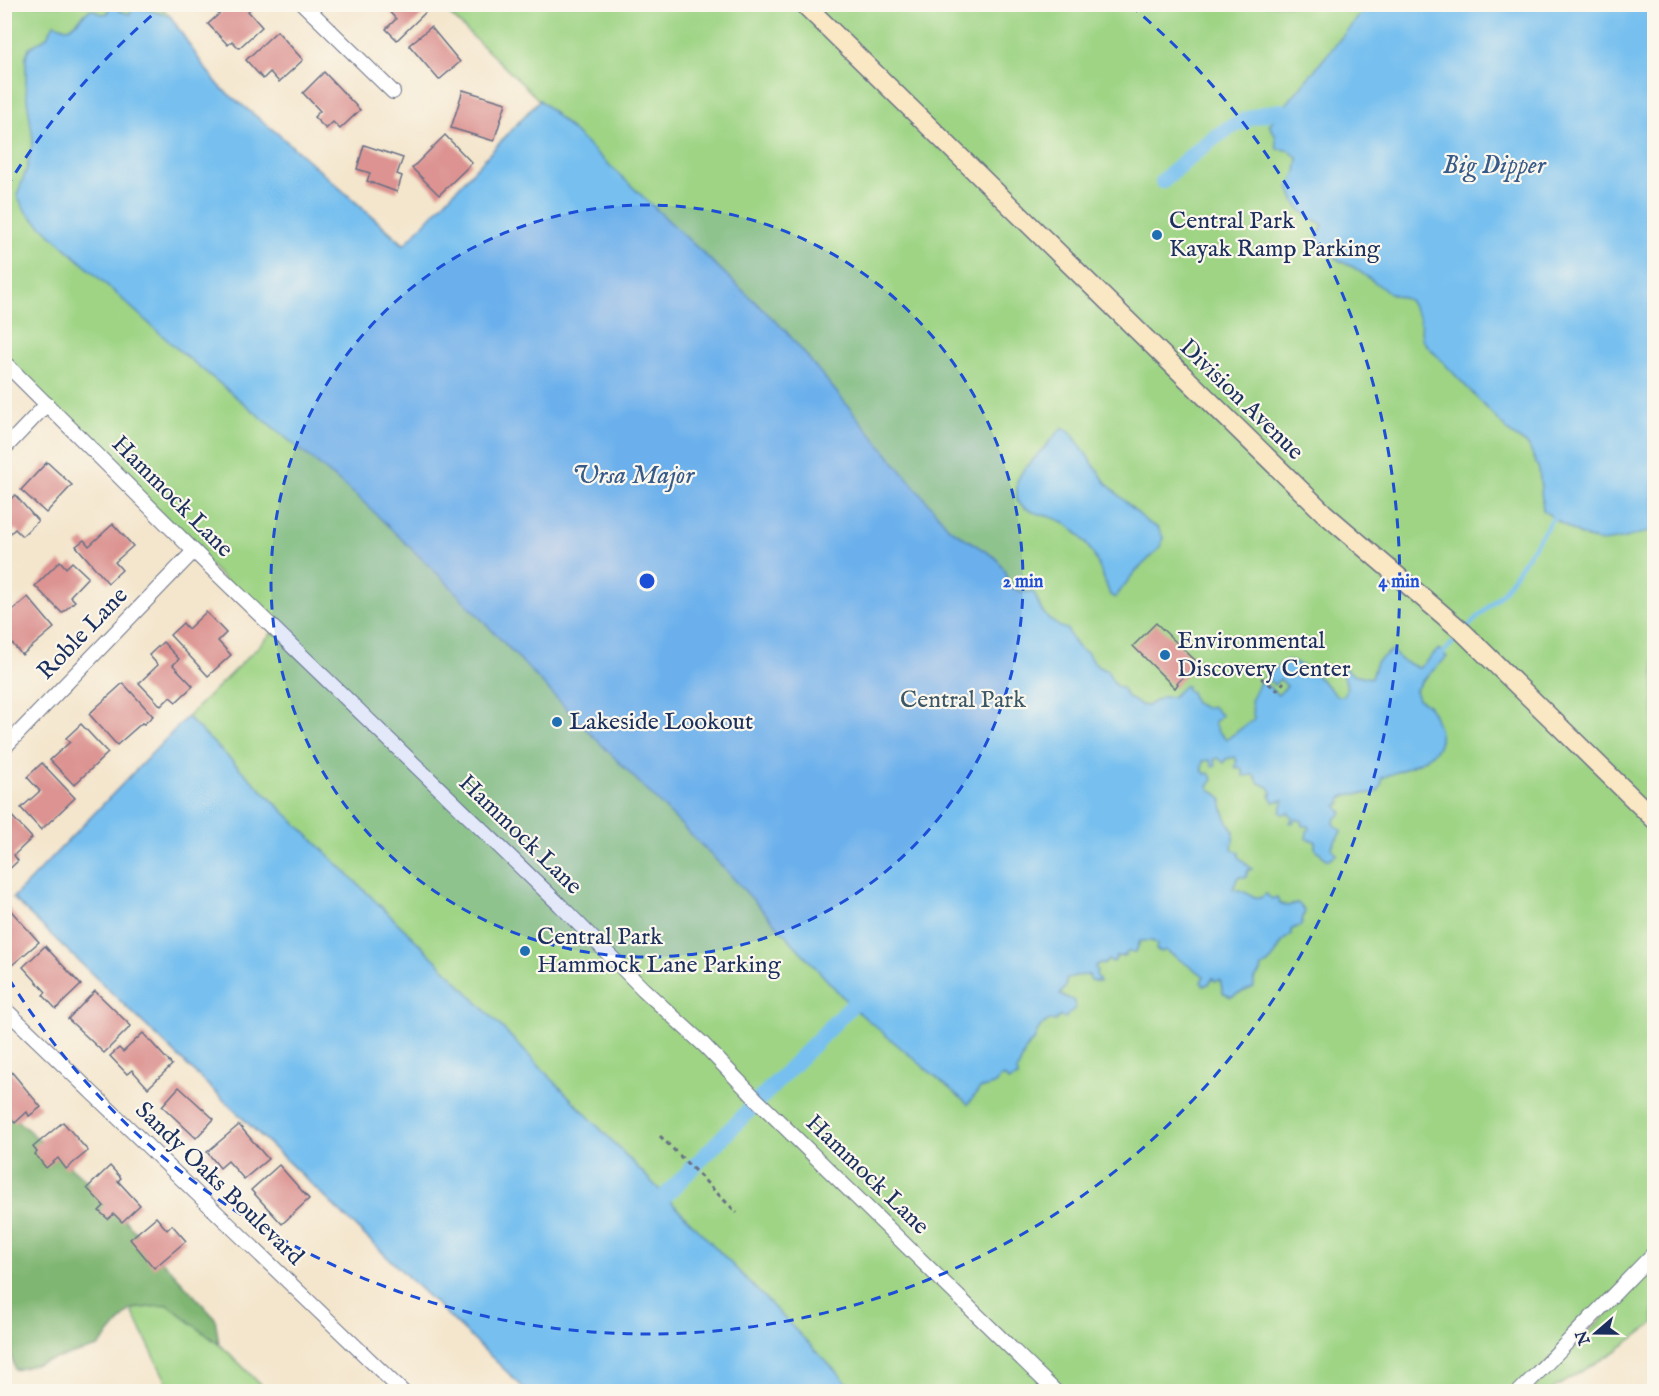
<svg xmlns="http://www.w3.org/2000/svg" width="1659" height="1396" font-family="'IM FELL English',serif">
<rect width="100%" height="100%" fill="#fbf7ec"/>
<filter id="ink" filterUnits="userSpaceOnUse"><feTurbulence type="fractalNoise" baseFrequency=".0167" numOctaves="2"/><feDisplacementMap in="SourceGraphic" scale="12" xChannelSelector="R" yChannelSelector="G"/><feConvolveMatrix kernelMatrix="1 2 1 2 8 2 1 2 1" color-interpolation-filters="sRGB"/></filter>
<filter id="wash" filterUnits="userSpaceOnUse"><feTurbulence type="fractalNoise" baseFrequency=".008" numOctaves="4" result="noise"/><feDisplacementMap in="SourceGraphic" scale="24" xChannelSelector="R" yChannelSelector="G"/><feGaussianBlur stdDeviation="1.35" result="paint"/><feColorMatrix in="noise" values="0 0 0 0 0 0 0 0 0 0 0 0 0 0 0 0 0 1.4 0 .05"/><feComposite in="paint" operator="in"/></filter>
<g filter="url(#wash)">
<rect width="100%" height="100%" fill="#f4e6cd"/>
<g fill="#9fd485" stroke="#5d8272" stroke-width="1.5">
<polygon points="4,5 159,5 170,16 204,67 222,89 278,134 405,245 539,100 440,5 1654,5 1654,1254 1520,1391 1036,1392 1033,1388 991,1392 527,1391 13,898 187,717 275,630 5,362"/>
<polygon points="1654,1265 1654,1323 1616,1351 1549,1391 1531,1391"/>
<polygon points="168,1305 227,1351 267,1391 171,1391 131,1309"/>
</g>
<polygon fill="#7fb672" stroke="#4d7268" stroke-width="1.5" points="4,1109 96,1189 215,1318 219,1344 168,1305 131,1309 98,1347 15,1370 4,1324"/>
<g fill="#76bfef" stroke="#4877a6" stroke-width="1.5">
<path d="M 1369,4 L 1654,5 L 1654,528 C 1645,534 1606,544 1596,541 C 1578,535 1557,522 1543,510 L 1539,470 L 1528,445 L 1511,434 L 1422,340 L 1420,319 L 1409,300 L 1390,293 L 1353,267 L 1338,260 L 1317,239 L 1323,225 C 1301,211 1297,213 1289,186 L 1296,172 L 1298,158 L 1288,150 L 1277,149 L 1275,135 L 1269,125 Z"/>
<path d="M 117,5 L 119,11 L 130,14 L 133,6 L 170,16 L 204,67 L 222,89 L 278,134 L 404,245 L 540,100 L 785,330 L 949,528 L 996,558 L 1006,572 L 1008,586 L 1021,592 L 1033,592 C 1038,598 1038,605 1042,611 C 1047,618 1059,628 1067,629 C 1071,638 1077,651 1087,652 C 1090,660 1098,669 1107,670 L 1115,685 L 1123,689 L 1127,697 L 1141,705 L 1147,706 L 1162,697 L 1172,697 L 1184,686 L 1187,686 L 1187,690 L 1191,692 L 1195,703 L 1205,708 L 1212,706 L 1221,715 L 1214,723 L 1218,731 L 1227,739 L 1254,719 L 1251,701 L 1261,680 L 1278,695 L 1287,686 L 1280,679 L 1274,685 L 1265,676 L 1285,661 C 1307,662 1322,681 1337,696 L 1344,696 C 1349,686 1346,680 1340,672 L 1344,668 L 1353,674 L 1371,678 L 1376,662 L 1391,651 L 1403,661 L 1419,668 L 1439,649 L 1447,657 L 1421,682 L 1415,691 L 1418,699 C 1430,704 1433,711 1437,723 C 1439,728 1441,736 1440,741 C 1436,761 1397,771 1382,778 C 1383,804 1355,787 1341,798 L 1341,803 L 1337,806 L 1342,813 L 1335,819 L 1334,823 L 1337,828 L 1342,830 L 1331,848 L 1337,854 L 1327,860 L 1315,848 L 1315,841 L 1306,839 L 1307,831 L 1310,829 L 1309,826 L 1303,826 L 1302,821 L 1297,819 L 1292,823 L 1290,822 L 1293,818 L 1289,815 L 1289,813 L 1282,814 L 1280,812 L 1284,800 L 1273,802 L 1270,795 L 1272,793 L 1269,787 L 1259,783 L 1254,775 L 1243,776 L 1243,770 L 1239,767 L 1236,768 L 1235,765 L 1237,762 L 1235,757 L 1226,759 L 1224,763 L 1218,758 L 1214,759 L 1216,765 L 1212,766 L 1210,760 L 1203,761 L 1202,769 L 1205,774 L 1209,773 L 1213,780 L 1208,786 L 1212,792 L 1216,793 L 1222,799 C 1221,810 1228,824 1234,832 L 1232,850 L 1239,852 L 1239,857 L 1252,869 L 1248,870 L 1246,877 L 1238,877 L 1233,889 C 1243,889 1251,897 1260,898 L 1266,894 L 1272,899 L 1277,897 L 1280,903 L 1287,906 L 1298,903 L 1305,911 L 1301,925 L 1291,930 L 1291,935 C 1277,941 1278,961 1262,967 L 1261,972 L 1254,979 L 1254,987 L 1231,997 L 1223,993 L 1220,980 L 1215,981 L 1213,978 L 1210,983 L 1204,986 L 1201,982 L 1204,976 L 1165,950 L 1162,952 L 1156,950 L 1157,944 L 1152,941 L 1140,941 L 1136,952 L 1127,952 L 1126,955 L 1116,957 L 1115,961 L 1111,962 L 1108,960 L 1105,964 L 1100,963 L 1095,966 L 1097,971 L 1096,974 L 1100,982 L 1091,980 L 1089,975 L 1074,976 L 1066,980 L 1066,986 L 1060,995 L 1075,1001 L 1075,1008 L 1065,1018 L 1059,1017 L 1055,1021 L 1050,1020 C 1040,1025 1037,1030 1034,1041 C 1023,1046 1024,1060 1017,1070 L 1018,1077 L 1008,1081 L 1005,1077 L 1001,1077 L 996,1084 L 980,1089 L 968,1104 L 851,1006 L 721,865 L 582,725 L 446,582 L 358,497 L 175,347 L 26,212 L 17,195 L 27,168 L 33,140 L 26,91 L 26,56 L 29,48 L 47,37 L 54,24 C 58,24 63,28 68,28 C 73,28 84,13 91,9 L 102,14 L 108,13 L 109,7 Z"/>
<path d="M 1062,428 L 1070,431 L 1107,484 L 1147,522 L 1158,528 L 1163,537 L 1161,547 L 1133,574 L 1115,598 L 1110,595 C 1100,567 1090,538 1063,522 C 1045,512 1034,518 1017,501 L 1017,481 L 1022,472 Z"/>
<polygon points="187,717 446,970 855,1391 527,1391 13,898"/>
</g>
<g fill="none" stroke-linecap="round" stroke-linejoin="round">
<g stroke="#76bfef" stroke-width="4.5">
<polyline points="1466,629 1503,592 1553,518"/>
<polyline points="1443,653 1460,635"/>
</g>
<g stroke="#76bfef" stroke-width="16">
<path d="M 1163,181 C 1197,150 1233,115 1281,111"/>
<polyline points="666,1195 851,1006"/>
</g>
</g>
<g id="blocks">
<g fill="#dc9391">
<polygon points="386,4 426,4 430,8 397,40 386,29 396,19 384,6"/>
<polygon points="229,5 249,5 252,8 248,11 262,27 239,48 232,41 228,45 208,24"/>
<polygon points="431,27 460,62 439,80 409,45"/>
<polygon points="277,31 303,60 279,82 270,72 263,79 246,60"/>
<polygon points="324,72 360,110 340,129 333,122 326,129 314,117 320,111 303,93"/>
<polygon points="463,90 506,103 494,141 451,128"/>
<polygon points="445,135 472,163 439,195 412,168"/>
<polygon points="364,145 403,158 397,174 402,176 397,192 367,181 370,173 357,169"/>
<polygon points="47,462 72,485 46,513 21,490"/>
<polygon points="15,495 38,521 22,536 15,529 4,539 4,505"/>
<polygon points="113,524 133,546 115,562 122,570 108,583 76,546 84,540 89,546"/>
<polygon points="60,561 66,568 72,562 88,577 70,596 75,601 62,613 35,586"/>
<polygon points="28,597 54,628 22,655 4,634 4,617"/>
<polygon points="206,612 226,633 218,641 231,655 208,676 170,635 183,623 188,629"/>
<polygon points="1156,623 1198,663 1177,683 1178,684 1175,688 1133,646"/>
<polygon points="163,642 179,659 173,665 193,686 176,702 170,697 161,706 139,683 158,665 149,655"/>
<polygon points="123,683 153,716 144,724 142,723 117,745 89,714"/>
<polygon points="81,724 108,753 74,785 50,760 70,742 66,738"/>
<polygon points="42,763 75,798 41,830 21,808 40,791 27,777"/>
<polygon points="7,811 32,838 14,855 18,861 4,874 4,814"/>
<polygon points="4,903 39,942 11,966 4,958"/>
<polygon points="45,946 81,985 56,1009 43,995 46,992 23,967"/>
<polygon points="95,991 131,1026 104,1053 68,1019"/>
<polygon points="143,1033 172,1065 148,1088 132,1070 127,1074 110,1056 119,1048 123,1052"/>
<polygon points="10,1070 41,1107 29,1116 27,1112 15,1123 4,1110 4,1075"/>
<polygon points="179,1087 214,1119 196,1138 162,1106"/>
<polygon points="63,1122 88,1151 66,1169 58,1158 46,1168 35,1154 37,1152 33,1147"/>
<polygon points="239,1125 268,1159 244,1179 228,1161 220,1168 207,1152"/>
<polygon points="279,1165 309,1199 282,1224 251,1190"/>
<polygon points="110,1166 121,1178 118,1181 140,1205 122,1222 114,1214 108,1219 99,1211 104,1206 87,1188"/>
<polygon points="156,1217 167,1230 172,1225 186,1241 154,1268 130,1239"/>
</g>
</g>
</g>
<g filter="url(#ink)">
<use href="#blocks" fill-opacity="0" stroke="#676f85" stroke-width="1.5"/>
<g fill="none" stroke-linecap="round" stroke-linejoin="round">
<defs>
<g id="street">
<polyline points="303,4 393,92"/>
<polyline points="4,362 205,562 560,905 643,989 704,1045 758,1101 1056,1392"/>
<polyline points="4,449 47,404"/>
<polyline points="4,748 194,551"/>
<polyline points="4,1008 403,1392"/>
<polyline points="1519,1392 1654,1253"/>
</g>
<polyline id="secondary" points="804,4 1324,513 1463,632 1654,819"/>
</defs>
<use href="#street" stroke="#676f85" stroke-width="16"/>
<use href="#secondary" stroke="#676f85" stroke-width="21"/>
<g stroke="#676f85" stroke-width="3" stroke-dasharray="4.5 4.5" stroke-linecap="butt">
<polyline points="1261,678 1277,690 1284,682"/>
<polyline points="660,1136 737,1213"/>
</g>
<use href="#street" stroke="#fff" stroke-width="14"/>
<use href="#secondary" stroke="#fae7c3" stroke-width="18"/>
</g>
</g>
<circle cx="647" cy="581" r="376" fill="#1d4ed8" fill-opacity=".12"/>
<g fill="none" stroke="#1d4ed8" stroke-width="3" stroke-dasharray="10 8">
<circle cx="647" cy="581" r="376"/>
<path d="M6 188A752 752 0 0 1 164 5M1130 5A752 752 0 1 1 6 974"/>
</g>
<g fill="#1f6fb2" stroke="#fbf7ec" stroke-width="2">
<circle cx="1157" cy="235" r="6"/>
<circle cx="1165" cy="655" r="6"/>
<circle cx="557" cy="722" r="6"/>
<circle cx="525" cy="951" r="6"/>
</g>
<g text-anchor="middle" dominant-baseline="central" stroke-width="4.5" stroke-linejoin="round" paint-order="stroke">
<g font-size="24" fill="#1b2f5e" stroke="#fbf7ec" text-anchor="start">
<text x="1169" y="221">Central Park<tspan x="1169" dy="28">Kayak Ramp Parking</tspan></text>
<text x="1177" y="641">Environmental<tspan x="1177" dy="28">Discovery Center</tspan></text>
<text x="569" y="722">Lakeside Lookout</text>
<text x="537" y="937">Central Park<tspan x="537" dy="28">Hammock Lane Parking</tspan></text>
</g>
<g font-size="24" fill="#1b2f5e" stroke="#fbf7ec">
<text transform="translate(1241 400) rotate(44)">Division Avenue</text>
<text transform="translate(172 497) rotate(45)">Hammock Lane</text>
<text transform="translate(83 634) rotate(-46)">Roble Lane</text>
<text transform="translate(520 835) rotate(44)">Hammock Lane</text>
<text transform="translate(867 1175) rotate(44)">Hammock Lane</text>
<text transform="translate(219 1184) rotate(44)">Sandy Oaks Boulevard</text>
</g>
<g font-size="24" fill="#3c5868" stroke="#fbf7ec">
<text x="963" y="700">Central Park</text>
</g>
<g font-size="26" font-style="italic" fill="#365a8a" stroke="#fbf7ec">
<text x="1494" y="165">Big Dipper</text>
<text x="633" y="475">Ursa Major</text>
</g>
</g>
<circle cx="647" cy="581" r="9" fill="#1d4ed8" stroke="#fbf7ec" stroke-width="3"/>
<g font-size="18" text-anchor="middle" font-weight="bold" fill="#1d4ed8" stroke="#fbf7ec" stroke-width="4.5" stroke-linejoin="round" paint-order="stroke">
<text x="1023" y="587">2 min</text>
<text x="1399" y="587">4 min</text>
</g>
<rect width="1659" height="1396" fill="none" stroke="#fbf7ec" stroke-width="24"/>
<g transform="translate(1596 1333) rotate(250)" stroke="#fbf7ec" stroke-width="4.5" paint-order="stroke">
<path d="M0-4.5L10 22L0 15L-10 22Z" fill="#1b2f5e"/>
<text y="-9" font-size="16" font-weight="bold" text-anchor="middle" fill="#1b2f5e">N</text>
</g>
</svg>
